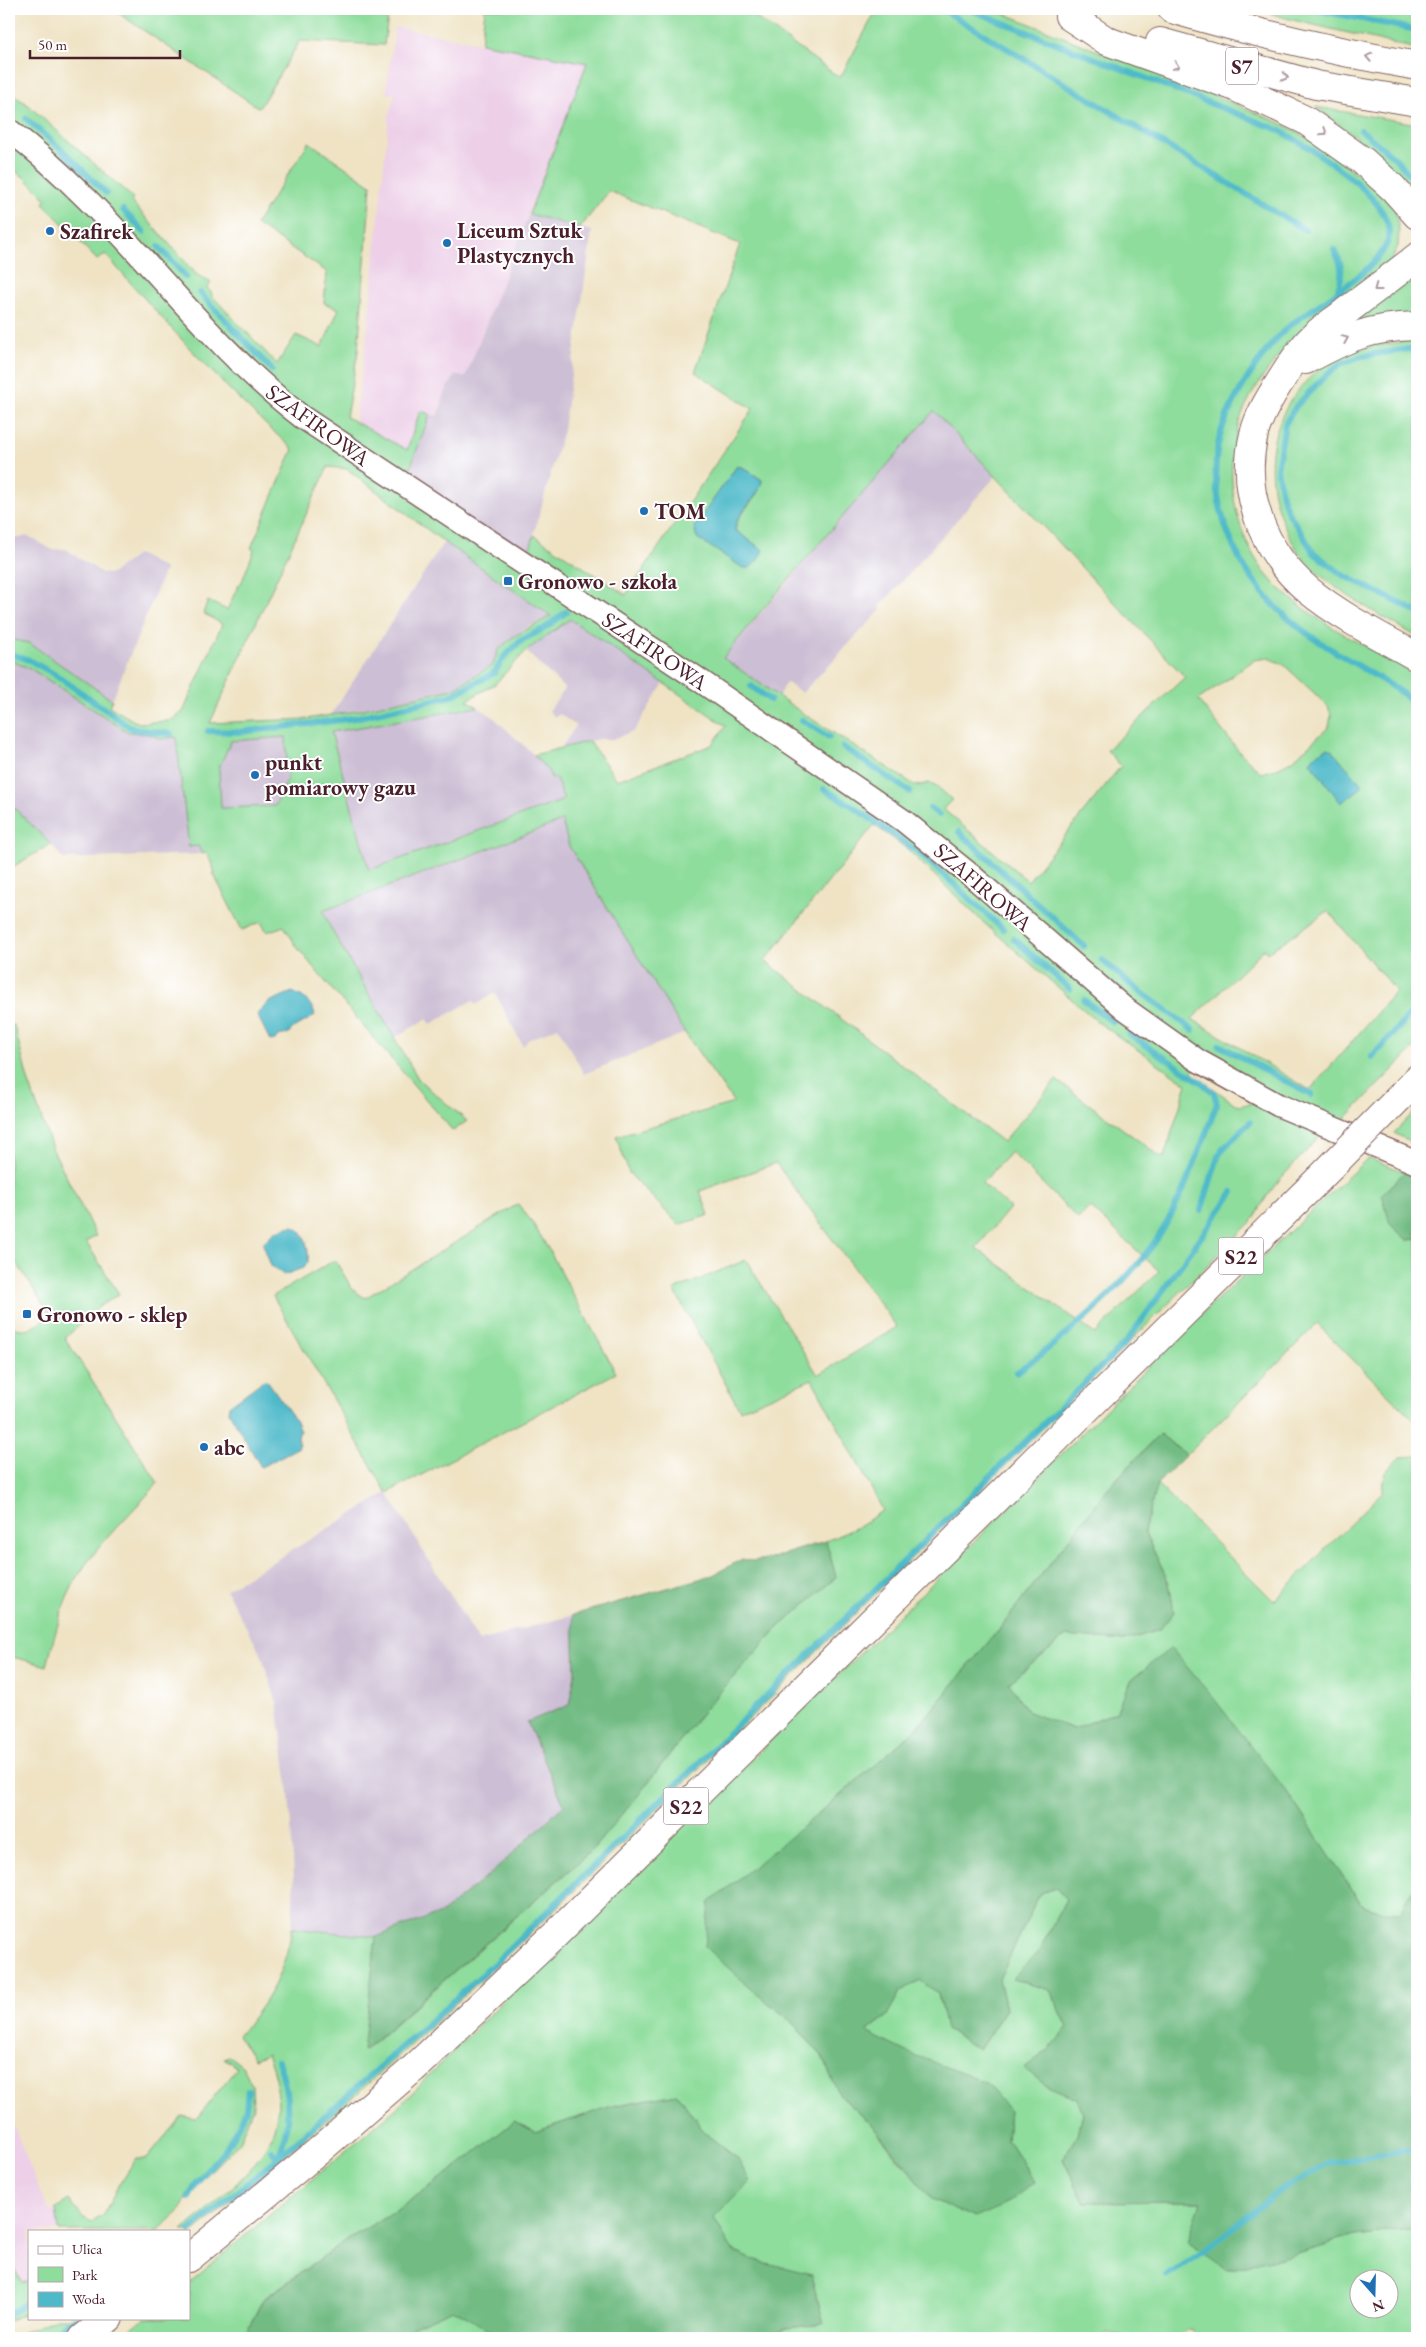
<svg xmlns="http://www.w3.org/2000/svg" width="1426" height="2347" font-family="'EB Garamond',serif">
<rect width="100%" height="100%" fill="#fff"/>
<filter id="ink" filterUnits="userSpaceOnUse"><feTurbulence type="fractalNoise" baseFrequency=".02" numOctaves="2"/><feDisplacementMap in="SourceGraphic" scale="10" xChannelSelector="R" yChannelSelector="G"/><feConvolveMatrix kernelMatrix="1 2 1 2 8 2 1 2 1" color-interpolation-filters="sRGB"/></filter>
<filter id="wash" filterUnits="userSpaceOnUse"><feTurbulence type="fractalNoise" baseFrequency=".0096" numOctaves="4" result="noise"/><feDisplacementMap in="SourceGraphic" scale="20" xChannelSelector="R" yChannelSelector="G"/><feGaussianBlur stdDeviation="1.12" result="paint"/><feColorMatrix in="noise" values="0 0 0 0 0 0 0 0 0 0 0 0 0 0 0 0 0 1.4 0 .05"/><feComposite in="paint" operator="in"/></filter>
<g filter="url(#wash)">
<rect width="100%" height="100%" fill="#efe3c4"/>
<g fill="#edd0e8">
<polygon points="395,27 587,63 465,378 455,375 451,383 448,385 436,416 420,411 407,451 355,421 367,335 389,115 395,94 386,93"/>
<polygon points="9,2114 44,2201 50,2211 56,2208 59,2231 29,2231 29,2280 23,2283 9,2259"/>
</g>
<g fill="#ccbed4">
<polygon points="529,214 592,231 563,430 525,565 404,485 430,414 437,416 448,385 451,383 455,374 465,378"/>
<polygon points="934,410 996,476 880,606 881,610 802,693 786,682 778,697 723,658"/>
<polygon points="28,536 53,550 65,549 102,573 111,574 138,554 165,569 112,700 29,643 9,639 9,540"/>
<polygon points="444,542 551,616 528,627 498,650 493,665 453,689 331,715"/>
<polygon points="570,619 664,683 634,731 613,739 598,739 561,748 576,726 560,714 555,717 549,711 565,689 526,651"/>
<polygon points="9,660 31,669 128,732 153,735 160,739 176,737 189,846 198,846 202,854 63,859 51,844 9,803"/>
<polygon points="478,707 493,717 534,755 549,772 552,779 556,777 564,800 369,870 331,732"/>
<polygon points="286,737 287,781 275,806 221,808 219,768 230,741"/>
<polygon points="562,821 570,846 685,1033 584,1074 558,1027 528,1040 523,1046 495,993 476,1005 473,1000 431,1024 427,1019 394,1038 331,929 323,911"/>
<polygon points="387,1493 479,1641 573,1615 575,1674 569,1706 527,1722 564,1805 495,1870 443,1912 376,1937 292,1928 294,1877 292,1843 289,1793 277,1703 261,1654 226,1590"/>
</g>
<g fill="#8edd9c" stroke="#6c7e64" fill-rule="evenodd">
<polygon points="112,9 389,9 384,45 300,41 259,108"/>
<path d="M 485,9 L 744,9 L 840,78 L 877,9 L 993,9 L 1113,57 L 1185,83 L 1285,125 L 1319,145 L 1374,186 L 1395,210 L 1399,231 L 1398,246 L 1391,262 C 1366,283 1341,304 1316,325 C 1304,334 1291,343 1281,354 C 1266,372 1251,392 1242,414 C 1220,470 1234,547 1280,589 C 1320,625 1370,648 1417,675 L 1417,1045 L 1335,1129 L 1197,1061 L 1192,1073 L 1238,1106 L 1257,1102 L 1321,1135 C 1298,1162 1269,1185 1255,1218 C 1086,1385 918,1552 749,1719 C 568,1898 387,2077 189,2236 L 189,2231 L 182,2231 C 240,2180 304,2141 267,2054 L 254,2059 L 238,2036 C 269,2000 284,1975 292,1928 L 376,1937 L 364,2051 L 592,1850 L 632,1803 L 703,1711 L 775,1631 L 836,1577 L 826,1541 L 860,1526 L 883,1510 L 812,1379 L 740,1410 L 674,1290 L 746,1260 L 818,1375 L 897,1327 L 776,1163 L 700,1191 L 709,1215 L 679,1225 L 629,1173 L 616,1136 L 734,1103 L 685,1033 L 569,846 L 562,821 L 323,911 L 331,929 L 419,1080 L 467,1121 L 453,1131 L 318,973 L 297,947 L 284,926 L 267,932 L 261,922 L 242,930 L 213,873 L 215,872 L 207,853 L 202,854 L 198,846 L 189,847 L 176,737 L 160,739 L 153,735 L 128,732 L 31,669 L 9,660 L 9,639 L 29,643 L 112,700 L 109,706 L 134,721 L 140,723 L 170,721 L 183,712 L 222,624 L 203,613 L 208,601 L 227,610 L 239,584 L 241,584 L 254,550 L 251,548 L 293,449 C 224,389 165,322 105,254 L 97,260 L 43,203 L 46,199 L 25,178 L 9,167 L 9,92 L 28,105 L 133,198 L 131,201 L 196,274 L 211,283 L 207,288 L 211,292 L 212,296 L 277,364 L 296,335 L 322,347 L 339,309 L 324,303 L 327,272 L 256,224 L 309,142 L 371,185 L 358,351 L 346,417 L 407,450 L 420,411 L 430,414 L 404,485 L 525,565 L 534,535 L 626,595 L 753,409 L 695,372 L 740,244 L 609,191 L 580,228 L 529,214 L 587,63 L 481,43 ZM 934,411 L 1185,677 L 1107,750 L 1121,766 L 1028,881 L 943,809 L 952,800 L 940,789 L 929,783 L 916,786 L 807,716 L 723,658 L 763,609 ZM 737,466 L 744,468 L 762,480 C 760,499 737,511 735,530 L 763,550 L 697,538 L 694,527 ZM 328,467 L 347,469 L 444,542 L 551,616 L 513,637 L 498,650 L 493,665 L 453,689 L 350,712 L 306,719 L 210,723 ZM 570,619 L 726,726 L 712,745 L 617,780 L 589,741 L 534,755 L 549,772 L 552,779 L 556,778 L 564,800 L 369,870 L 331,732 L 478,707 L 467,700 L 495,684 L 526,651 ZM 1268,658 L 1283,664 L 1328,706 L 1331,715 L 1329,727 L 1293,760 L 1275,769 L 1261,773 L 1237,749 L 1198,700 L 1254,660 ZM 286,737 L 287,781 L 275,806 L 221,808 L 219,768 L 231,741 ZM 874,825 L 906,848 L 984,923 L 1099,1023 L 1187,1084 L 1164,1157 L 1161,1157 L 1056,1080 L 1003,1142 L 765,961 ZM 1328,911 L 1396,991 L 1310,1090 L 1192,1019 L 1264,949 L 1267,953 ZM 1011,1152 L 1078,1219 L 1090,1207 L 1159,1271 L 1095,1334 L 976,1248 L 1010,1208 L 982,1183 Z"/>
<polygon points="1254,9 1417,9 1417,49 1297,21"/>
<path d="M 1316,107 L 1417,124 L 1417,195 C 1389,160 1351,134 1316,107 Z"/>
<polygon points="1417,272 1417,317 1315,346"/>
<path d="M 1409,341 L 1417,342 L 1417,637 C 1383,616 1320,585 1298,551 C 1256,487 1262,410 1326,364 C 1350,347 1381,345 1409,341 Z"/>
<polygon points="9,803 51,844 9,869"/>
<path d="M 14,1025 L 28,1080 L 52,1148 L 96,1236 L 86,1242 L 119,1294 L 100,1306 L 65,1338 L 158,1483 C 129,1516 91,1549 71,1589 C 59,1613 54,1640 47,1666 L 9,1656 L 9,1327 L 28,1330 L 51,1316 L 9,1251 L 9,1026 Z"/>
<polygon points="1417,1109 1417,1145 1394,1133"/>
<path d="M 1368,1158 L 1405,1172 L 1382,1194 L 1407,1240 L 1417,1239 L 1417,1423 L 1317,1324 L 1186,1455 L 1160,1434 L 1108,1488 L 1002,1626 L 914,1731 L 823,1810 L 757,1994 L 789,2019 L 822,2056 L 839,2094 L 871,2124 L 903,2165 L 1035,2182 L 1007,2139 L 1010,2111 L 866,2032 L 886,2017 L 900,1992 L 920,1980 L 938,1994 L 946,2029 L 979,2050 L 1006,2009 L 999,1979 L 1040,1893 L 1056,1888 L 1066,1899 L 1038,1953 L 1013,1979 L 1050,1990 L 1068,2027 L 1050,2049 L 1025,2068 L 1045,2085 L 1077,2098 L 1083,2114 L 1077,2135 L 1063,2159 L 1084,2202 L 1201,2201 L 1276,2259 L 1355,2236 L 1409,2229 L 1417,2231 L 1417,2338 L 1199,2338 L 1190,2329 L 1167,2338 L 1135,2338 L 1107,2333 L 1100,2338 L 762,2338 L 786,2328 L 824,2324 L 811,2275 L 751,2259 L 733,2251 L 714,2218 L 738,2159 L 706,2134 L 677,2094 L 612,2106 L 535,2132 L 515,2121 L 453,2170 L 394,2212 L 348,2239 L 263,2299 L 243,2338 L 118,2338 L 145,2318 L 189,2318 L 189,2283 L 399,2106 L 490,2014 L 943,1573 L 1190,1325 ZM 1358,2280 L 1388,2280 L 1388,2310 L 1358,2310 Z"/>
<polygon points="518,1204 532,1222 549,1250 616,1373 387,1493 273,1296 335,1260 353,1290 365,1298"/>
<polygon points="1417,1456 1417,1880 1401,1912 1381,1911 1362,1905 1287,1792 1132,1679 1116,1712 1074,1729 1028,1712 1009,1683 1066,1636 1124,1641 1159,1630 1174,1612 1169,1583 1144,1531 1157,1484 1274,1601 1383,1491 1385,1472 1400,1457"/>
<polygon points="229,2056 243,2067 252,2085 253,2107 239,2142 187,2195 182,2209 158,2231 59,2231 56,2208 69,2200 82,2217 92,2222 104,2215 118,2186 136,2159 146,2159 182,2116 196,2119 237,2068 224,2058"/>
<polygon points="9,2259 22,2283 29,2280 29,2311 9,2321"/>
<polygon points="453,2309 502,2336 504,2338 413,2338 412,2327"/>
<polygon points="57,2318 82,2318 56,2338 9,2338"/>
</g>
<g fill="#72bc84" stroke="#5e6e58">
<polygon points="1405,1172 1417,1177 1417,1239 1407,1240 1390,1224 1382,1194"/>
<polygon points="1160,1434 1186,1455 1157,1484 1144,1531 1169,1583 1174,1612 1159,1630 1124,1641 1066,1636 1009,1683 1028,1712 1074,1729 1116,1712 1132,1679 1171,1648 1215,1700 1287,1792 1362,1905 1381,1911 1401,1912 1417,1880 1417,2231 1409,2229 1355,2236 1276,2259 1227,2269 1188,2242 1201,2201 1084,2202 1063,2159 1077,2135 1083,2114 1077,2098 1045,2085 1024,2068 1050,2049 1068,2027 1050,1990 1012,1979 1038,1953 1066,1899 1056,1888 1040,1893 999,1979 1006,2009 979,2050 946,2029 938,1994 920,1980 900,1992 886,2017 866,2032 904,2051 985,2082 1010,2111 1007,2139 1035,2182 1007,2204 975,2218 932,2199 871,2124 839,2094 822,2056 789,2019 757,1994 705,1947 709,1903 823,1810 914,1731 1002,1626 1108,1488"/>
<polygon points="826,1541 836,1577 775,1631 703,1711 632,1803 592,1850 363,2051 376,1937 443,1912 495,1870 564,1805 527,1722 569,1705 575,1674 573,1615 713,1575 742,1559 752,1561 769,1559"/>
<polygon points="677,2094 706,2134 738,2159 750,2182 714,2218 733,2251 751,2259 811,2274 824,2324 786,2328 762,2338 504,2338 453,2309 412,2327 413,2338 243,2338 263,2300 348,2239 394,2212 453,2170 515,2121 535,2132 612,2106"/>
</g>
<g fill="#4db9c9" stroke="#4c6c7a">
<path d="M 737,466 L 744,468 L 762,480 C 760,499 736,511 735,530 L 763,550 L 757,561 L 750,568 L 743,568 L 697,538 L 694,527 Z"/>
<polygon points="1327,748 1332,750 1362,785 1361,788 1341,803 1310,762 1317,754"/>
<path d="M 292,992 C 305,997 311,1002 315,1015 C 308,1022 294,1024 288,1034 L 278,1036 L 275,1040 L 270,1041 L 257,1014 L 269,1002 Z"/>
<path d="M 292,1226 C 306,1230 309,1249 308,1262 L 303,1268 L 284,1275 L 271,1266 L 263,1244 C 269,1234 281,1228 292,1226 Z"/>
<polygon points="264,1380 267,1380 296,1421 300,1431 298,1437 299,1447 261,1467 228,1410 229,1406"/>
</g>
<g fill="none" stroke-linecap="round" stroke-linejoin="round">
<g stroke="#4db9c9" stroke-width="6">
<polyline points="942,9 1305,230"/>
<path d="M 968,9 L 1279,130 C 1310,148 1387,193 1389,232 C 1391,266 1310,307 1286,329 C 1271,343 1260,359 1249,376 C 1237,395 1224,417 1219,440 C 1208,488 1226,543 1254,581 C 1297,642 1362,661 1417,704"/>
<polyline points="1312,9 1417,30"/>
<polyline points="26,119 61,149 106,193"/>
<polyline points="1361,130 1395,158 1417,183"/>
<polyline points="123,210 144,232"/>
<polyline points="159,247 186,277"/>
<path d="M 1334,250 C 1343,265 1343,273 1338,290"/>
<polyline points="200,293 272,370"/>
<polyline points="1417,348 1362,356 1340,364 1326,375 1296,406 1285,424 1277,469 1282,496 1288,512 1314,553 1343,575 1417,612"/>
<polyline points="587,586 592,581"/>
<polyline points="9,653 29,660 56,675 133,729 171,734"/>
<polyline points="751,686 770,700"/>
<polyline points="802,720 829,737"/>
<polyline points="208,731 239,732 317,723 354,718 451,696 494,673 504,657 522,640 545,628 566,612"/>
<polyline points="843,747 910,792"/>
<polyline points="824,789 854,807 917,851 1003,929"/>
<polyline points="930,808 939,815"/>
<polyline points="959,832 1084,946"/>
<polyline points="1014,939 1070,989"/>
<polyline points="1102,960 1130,984 1193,1030"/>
<polyline points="1084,1000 1113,1022"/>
<polyline points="1219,1045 1311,1095"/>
<polyline points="1372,1057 1417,1007"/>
<polyline points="1201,1211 1218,1157 1222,1150 1250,1122"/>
<path d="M 1017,1372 C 1066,1337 1128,1284 1161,1233 C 1185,1193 1200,1148 1217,1104 L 1214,1093 L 1201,1082 L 1129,1034"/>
<path d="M 271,2150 L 278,2158 C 291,2126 290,2093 278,2061"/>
<polyline points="189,2198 197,2182 226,2148 241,2121 246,2110 248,2090"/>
<polyline points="189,2231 278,2158 494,1964 1002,1465 1127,1341 1233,1192"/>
<polyline points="1167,2276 1203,2252 1274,2194 1327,2164 1417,2148"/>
<polyline points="9,2314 29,2301"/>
<polyline points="47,2338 74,2318"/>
</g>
</g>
</g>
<g filter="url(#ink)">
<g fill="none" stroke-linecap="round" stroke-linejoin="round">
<defs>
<path id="secondary" d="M 9,130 C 119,213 193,333 302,417 L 695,677 L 904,821 L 972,876 L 1124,1008 L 1197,1060 L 1278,1105 L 1417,1163"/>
<g id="highway">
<path d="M 1172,9 C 1253,33 1334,51 1417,66"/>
<polyline points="1069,16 1107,41 1233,86 1305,120 1363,161 1393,188 1417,215"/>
<polyline points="1160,42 1316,85 1417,102"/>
<path d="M 1417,257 C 1393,276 1369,294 1345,312 C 1334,321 1322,328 1312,338 C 1300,349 1290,366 1281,380 C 1270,397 1259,415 1254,434 C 1240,492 1263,552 1308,590 C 1341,617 1380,636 1417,657"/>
<path d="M 1306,360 C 1347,338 1369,327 1417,326"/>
<polyline points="1398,1099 1417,1079"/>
<polyline points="189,2258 315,2154 413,2069 557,1933 1319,1179"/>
<polyline points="83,2338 109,2318"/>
</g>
</defs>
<use href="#secondary" stroke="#846461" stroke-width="25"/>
<use href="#highway" stroke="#846461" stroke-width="30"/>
<use href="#secondary" stroke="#fff" stroke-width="22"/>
<use href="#highway" stroke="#fff" stroke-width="28"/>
<defs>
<polyline id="highway-bridge" points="1319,1179 1398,1099"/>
</defs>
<use href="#highway-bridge" stroke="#846461" stroke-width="30" stroke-linecap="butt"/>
<use href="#highway-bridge" stroke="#fff" stroke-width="28"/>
</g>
<defs><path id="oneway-chevron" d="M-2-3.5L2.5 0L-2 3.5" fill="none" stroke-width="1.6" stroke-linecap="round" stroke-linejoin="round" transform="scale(1.25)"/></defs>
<g stroke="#ae9aa0">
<use href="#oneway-chevron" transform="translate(1369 57) rotate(-169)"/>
<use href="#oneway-chevron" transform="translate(1176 66) rotate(20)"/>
<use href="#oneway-chevron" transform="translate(1285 77) rotate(14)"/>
<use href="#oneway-chevron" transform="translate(1324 132) rotate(34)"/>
<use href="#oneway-chevron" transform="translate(1377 288) rotate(143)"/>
<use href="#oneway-chevron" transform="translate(1345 339) rotate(-22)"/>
</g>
</g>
<g fill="#1f6fb2" stroke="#fff" stroke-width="2">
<circle cx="50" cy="231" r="5"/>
<circle cx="447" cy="243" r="5"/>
<circle cx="644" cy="511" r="5"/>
<rect x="503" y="576" width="10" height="10" rx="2.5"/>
<circle cx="255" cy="775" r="5"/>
<rect x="22" y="1309" width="10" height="10" rx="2.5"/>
<circle cx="204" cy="1447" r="5"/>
</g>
<g text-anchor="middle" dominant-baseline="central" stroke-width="4" stroke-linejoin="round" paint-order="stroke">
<g fill="#fff" stroke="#80626b" stroke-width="1">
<rect x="1226" y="47.5" width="32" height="37" rx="4"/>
<rect x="1218.5" y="1237.5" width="45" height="37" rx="4"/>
<rect x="663.5" y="1787.5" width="45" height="37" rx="4"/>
</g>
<g font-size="21" font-weight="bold" fill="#4a1f2b">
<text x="1242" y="66">S7</text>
<text x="1241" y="1256">S22</text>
<text x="686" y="1806">S22</text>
</g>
<g font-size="22" font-weight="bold" fill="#4a1f2b" stroke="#fff" text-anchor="start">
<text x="457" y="230">Liceum Sztuk<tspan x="457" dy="25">Plastycznych</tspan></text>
<text x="60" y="231">Szafirek</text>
<text x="654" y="511">TOM</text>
<text x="518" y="581">Gronowo - szkoła</text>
<text x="265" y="762">punkt<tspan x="265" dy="25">pomiarowy gazu</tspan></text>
<text x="37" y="1314">Gronowo - sklep</text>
<text x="214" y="1447">abc</text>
</g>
<g font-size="22" fill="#4a1f2b" stroke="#fff">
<text transform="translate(318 425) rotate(36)">SZAFIROWA</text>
<text transform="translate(655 651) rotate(34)">SZAFIROWA</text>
<text transform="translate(983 887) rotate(41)">SZAFIROWA</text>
</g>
</g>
<rect width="1426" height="2347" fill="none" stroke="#fff" stroke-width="30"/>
<rect x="28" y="2230" width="162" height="90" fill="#ffffff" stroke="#b7a5aa"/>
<rect x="38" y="2246" width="25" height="8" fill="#ffffff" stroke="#b7a5aa"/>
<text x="72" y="2254" font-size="15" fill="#4a1f2b">Ulica</text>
<rect x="38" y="2267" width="25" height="15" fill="#8edd9c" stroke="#b7a5aa"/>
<text x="72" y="2280" font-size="15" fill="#4a1f2b">Park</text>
<rect x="38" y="2292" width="25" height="15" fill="#4db9c9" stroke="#b7a5aa"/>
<text x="72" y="2304" font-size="15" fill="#4a1f2b">Woda</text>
<g transform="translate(1374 2294) rotate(160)"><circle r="24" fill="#ffffff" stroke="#b7a5aa"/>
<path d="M0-4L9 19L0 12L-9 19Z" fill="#1f6fb2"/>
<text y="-8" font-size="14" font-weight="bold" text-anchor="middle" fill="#4a1f2b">N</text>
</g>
<path d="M30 50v8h150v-8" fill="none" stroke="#4a1f2b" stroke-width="2.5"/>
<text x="38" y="50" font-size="15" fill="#4a1f2b" stroke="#ffffff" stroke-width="4" paint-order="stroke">50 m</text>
</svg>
